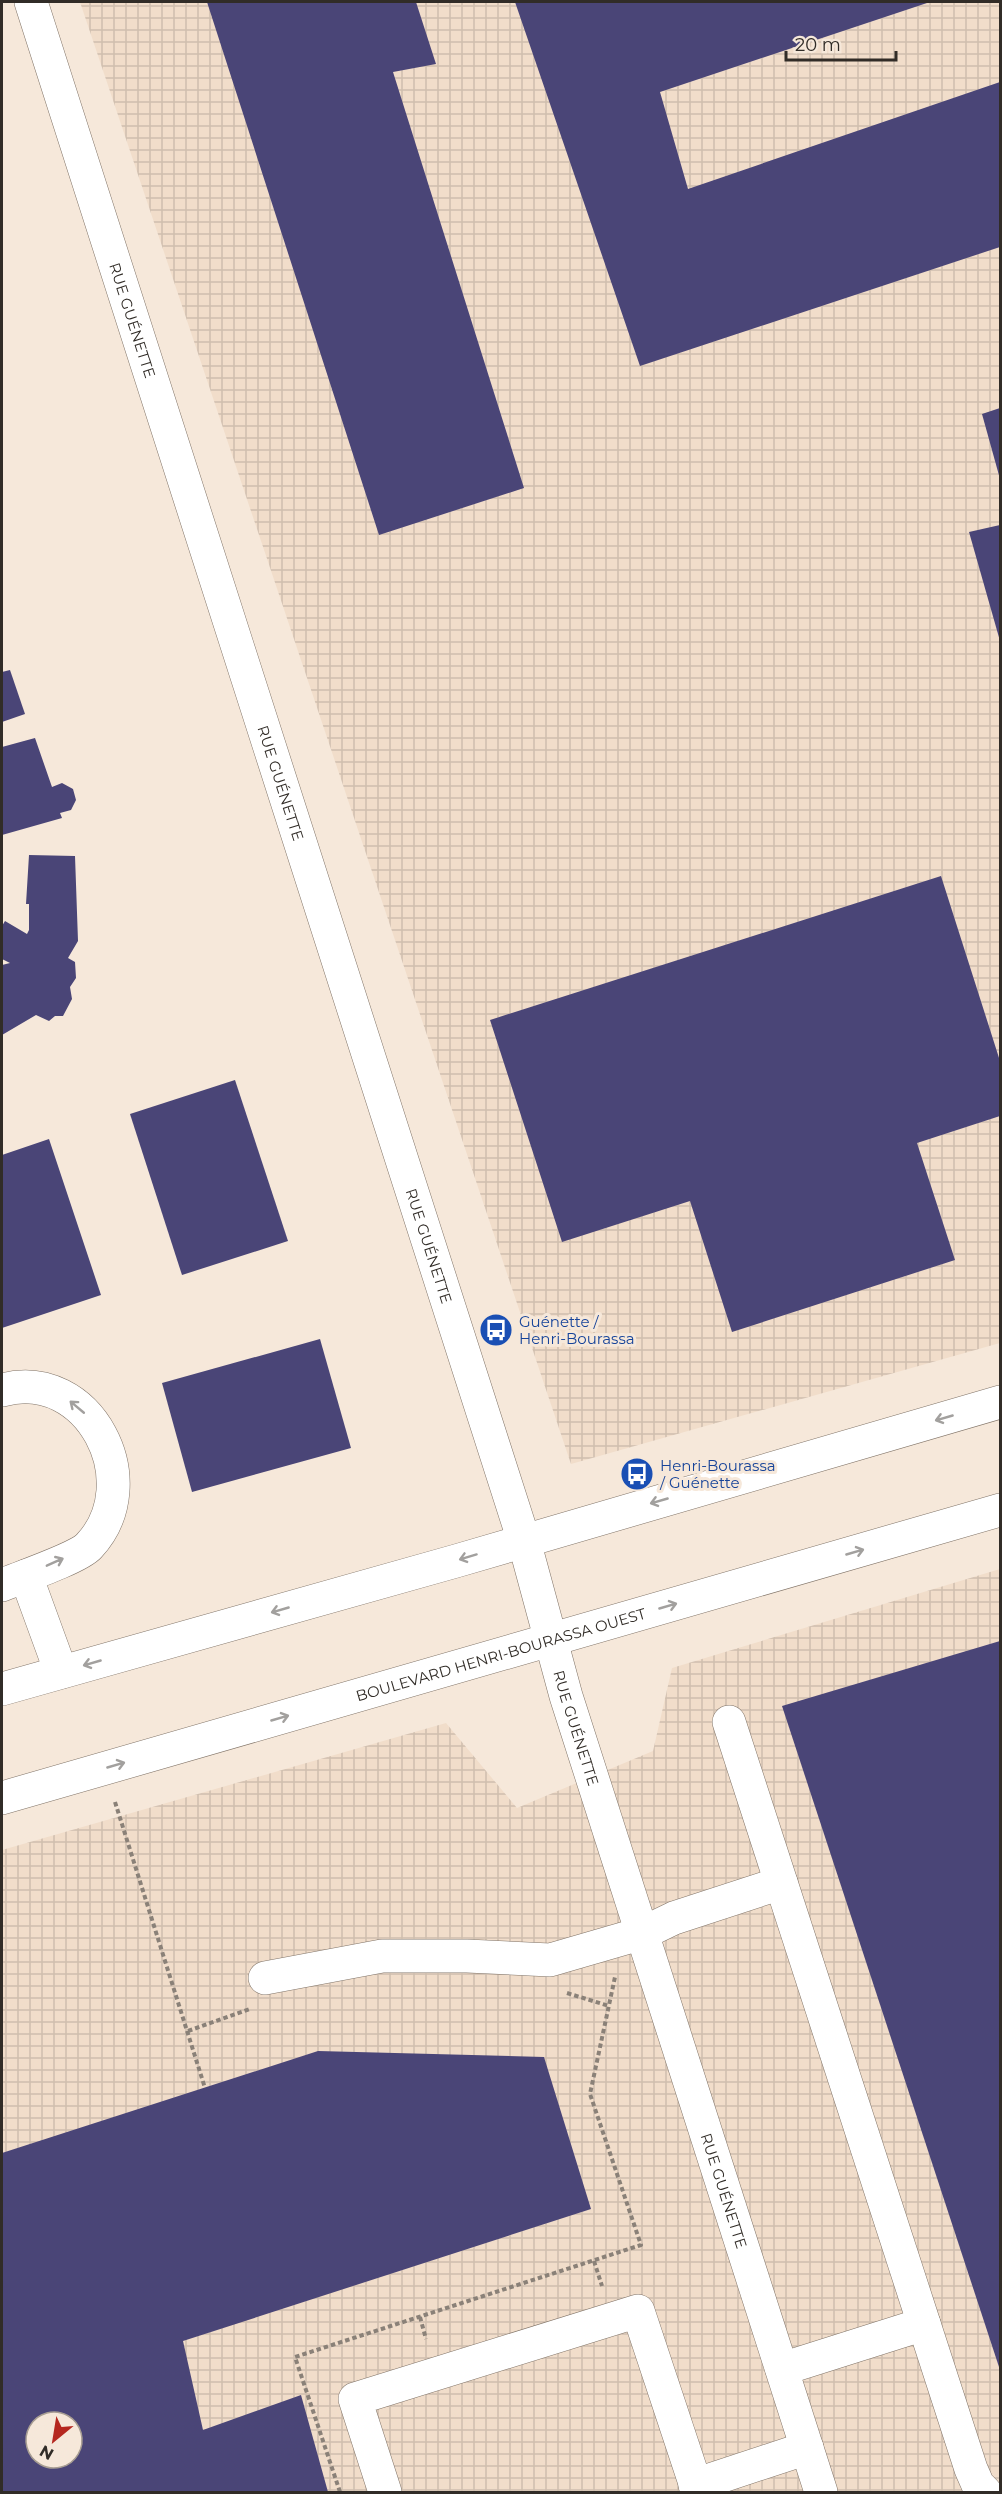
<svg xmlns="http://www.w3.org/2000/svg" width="1002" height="2494" font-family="Montserrat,sans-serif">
<defs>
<pattern id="industrial-grid" width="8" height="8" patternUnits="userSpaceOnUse" patternTransform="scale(1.5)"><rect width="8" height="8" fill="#f1ddca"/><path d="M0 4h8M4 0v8" fill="none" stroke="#cfbeae"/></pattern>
</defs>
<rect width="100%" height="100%" fill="#f6e8da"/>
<g fill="url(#industrial-grid)" fill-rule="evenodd">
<polygon points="80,2 1000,2 1000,1343 571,1464"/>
<path d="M 1000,1569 L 1000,2492 L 2,2492 L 2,1850 L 446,1723 L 517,1808 L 653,1751 L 672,1668 ZM 36,2422 L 72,2422 L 72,2458 L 36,2458 Z"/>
</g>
<g fill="#4a4577" fill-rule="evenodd">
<polygon points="207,2 416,2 436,64 393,72 524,488 379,535"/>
<polygon points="515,2 930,2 660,92 688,189 1000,82 1000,247 640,366"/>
<polygon points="1000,408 1000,479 982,414"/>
<polygon points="1000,525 1000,641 969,532"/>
<polygon points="10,670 25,714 2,722 2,672"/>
<polygon points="35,738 52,787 62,783 73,789 76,800 71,810 60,813 62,818 2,835 2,747"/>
<polygon points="29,855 75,856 78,941 68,958 75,962 76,978 70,987 72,999 63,1016 55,1016 49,1021 36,1015 2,1035 2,965 10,963 2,959 2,926 5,921 27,934 29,930 29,904 26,904"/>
<polygon points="941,876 1000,1061 1000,1116 917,1143 955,1260 732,1332 690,1201 562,1242 490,1020"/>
<polygon points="235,1080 288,1241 182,1275 130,1114"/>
<polygon points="49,1139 101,1295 2,1328 2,1155"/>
<polygon points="320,1339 351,1448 192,1492 162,1383"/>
<polygon points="1000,1641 1000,2370 782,1706"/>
<path d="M 318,2051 L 544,2057 L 591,2209 L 183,2341 L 203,2430 L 301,2395 L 328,2492 L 2,2492 L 2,2153 ZM 36,2422 L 72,2422 L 72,2458 L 36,2458 Z"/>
</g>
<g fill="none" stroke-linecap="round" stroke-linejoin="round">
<defs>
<g id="minor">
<path id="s1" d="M 31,2 L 524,1541 L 566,1696 L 821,2492"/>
<path d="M 2,1390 C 89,1366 149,1482 89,1546 C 78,1558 19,1578 2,1585"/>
<polyline points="26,1576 61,1672"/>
<polyline points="729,1722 971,2469 978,2485 985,2492"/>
<polyline points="265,1978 382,1956 467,1956 550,1960 643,1933 674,1918 781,1883"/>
<polyline points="782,2369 924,2324"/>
<polyline points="695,2485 807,2448"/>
<polyline points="385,2492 355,2399 638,2311 698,2492"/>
</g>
<g id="major">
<polyline points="2,1689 456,1561 1000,1402"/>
<path id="s2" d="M 2,1798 L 1000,1510"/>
</g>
</defs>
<use href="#minor" stroke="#817468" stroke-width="34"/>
<use href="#major" stroke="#817468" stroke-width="34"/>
<g stroke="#8a8178" stroke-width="4" stroke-dasharray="4.5 3" stroke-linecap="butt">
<polyline points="115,1802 205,2088"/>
<polyline points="567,1993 609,2006"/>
<polyline points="188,2031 250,2009"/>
<polyline points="594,2261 602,2286"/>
<polyline points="420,2317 426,2339"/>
<polyline points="340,2492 295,2357 641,2245 590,2094 615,1977"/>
</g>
<use href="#minor" stroke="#fff" stroke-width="33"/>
<use href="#major" stroke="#fff" stroke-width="33"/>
</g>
<defs><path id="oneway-shaft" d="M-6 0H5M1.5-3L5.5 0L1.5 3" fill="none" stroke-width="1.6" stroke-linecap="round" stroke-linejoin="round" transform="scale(1.5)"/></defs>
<g stroke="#a2a09e">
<use href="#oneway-shaft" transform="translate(77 1407) rotate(-140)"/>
<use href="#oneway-shaft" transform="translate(944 1418) rotate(164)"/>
<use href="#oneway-shaft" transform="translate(659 1501) rotate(164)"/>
<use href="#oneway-shaft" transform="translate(855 1552) rotate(-16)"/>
<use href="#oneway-shaft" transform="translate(468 1557) rotate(163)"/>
<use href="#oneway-shaft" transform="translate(55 1562) rotate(-24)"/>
<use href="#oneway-shaft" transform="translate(668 1606) rotate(-16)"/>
<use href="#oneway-shaft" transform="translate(280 1610) rotate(164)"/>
<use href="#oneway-shaft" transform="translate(92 1663) rotate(164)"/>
<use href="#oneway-shaft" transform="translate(280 1718) rotate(-16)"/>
<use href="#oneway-shaft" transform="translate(116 1765) rotate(-16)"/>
</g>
<defs>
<symbol id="bus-disc" viewBox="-11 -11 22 22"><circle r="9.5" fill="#1a4fb4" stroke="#f6e8da"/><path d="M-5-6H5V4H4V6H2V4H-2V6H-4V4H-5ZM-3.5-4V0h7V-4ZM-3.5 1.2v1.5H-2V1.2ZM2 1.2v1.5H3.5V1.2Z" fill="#fff"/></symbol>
</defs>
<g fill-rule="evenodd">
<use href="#bus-disc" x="477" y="1311" width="38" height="38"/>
<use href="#bus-disc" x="618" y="1455" width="38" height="38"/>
</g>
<g text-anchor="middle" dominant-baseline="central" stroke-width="6" stroke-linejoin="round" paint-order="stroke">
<g font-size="15" fill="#312c27" stroke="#f6e8da">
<text stroke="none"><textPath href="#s1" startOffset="334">RUE GUÉNETTE</textPath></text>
<text stroke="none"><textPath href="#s1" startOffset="820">RUE GUÉNETTE</textPath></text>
<text stroke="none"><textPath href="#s1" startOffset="1306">RUE GUÉNETTE</textPath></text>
<text stroke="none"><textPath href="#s2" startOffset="519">BOULEVARD HENRI-BOURASSA OUEST</textPath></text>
<text stroke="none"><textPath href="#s1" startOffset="1810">RUE GUÉNETTE</textPath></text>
<text stroke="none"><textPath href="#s1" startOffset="2296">RUE GUÉNETTE</textPath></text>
</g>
<g font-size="15" fill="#164399" stroke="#f6e8da" text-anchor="start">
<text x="519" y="1321">Guénette /<tspan x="519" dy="17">Henri-Bourassa</tspan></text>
<text x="660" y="1465">Henri-Bourassa<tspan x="660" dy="17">/ Guénette</tspan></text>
</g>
</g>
<rect width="1002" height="2494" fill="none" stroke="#312c27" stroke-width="6"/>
<g transform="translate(54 2440) rotate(210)"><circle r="28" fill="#f6e8da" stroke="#a79d92" stroke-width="1.5"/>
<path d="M0-4.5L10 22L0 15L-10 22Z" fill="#b5271f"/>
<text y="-9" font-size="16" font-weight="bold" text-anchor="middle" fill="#312c27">N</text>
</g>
<path d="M786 51v9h110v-9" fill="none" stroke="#312c27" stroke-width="3"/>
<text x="795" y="51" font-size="18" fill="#312c27" stroke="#f6e8da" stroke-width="4.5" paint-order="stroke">20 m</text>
</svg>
